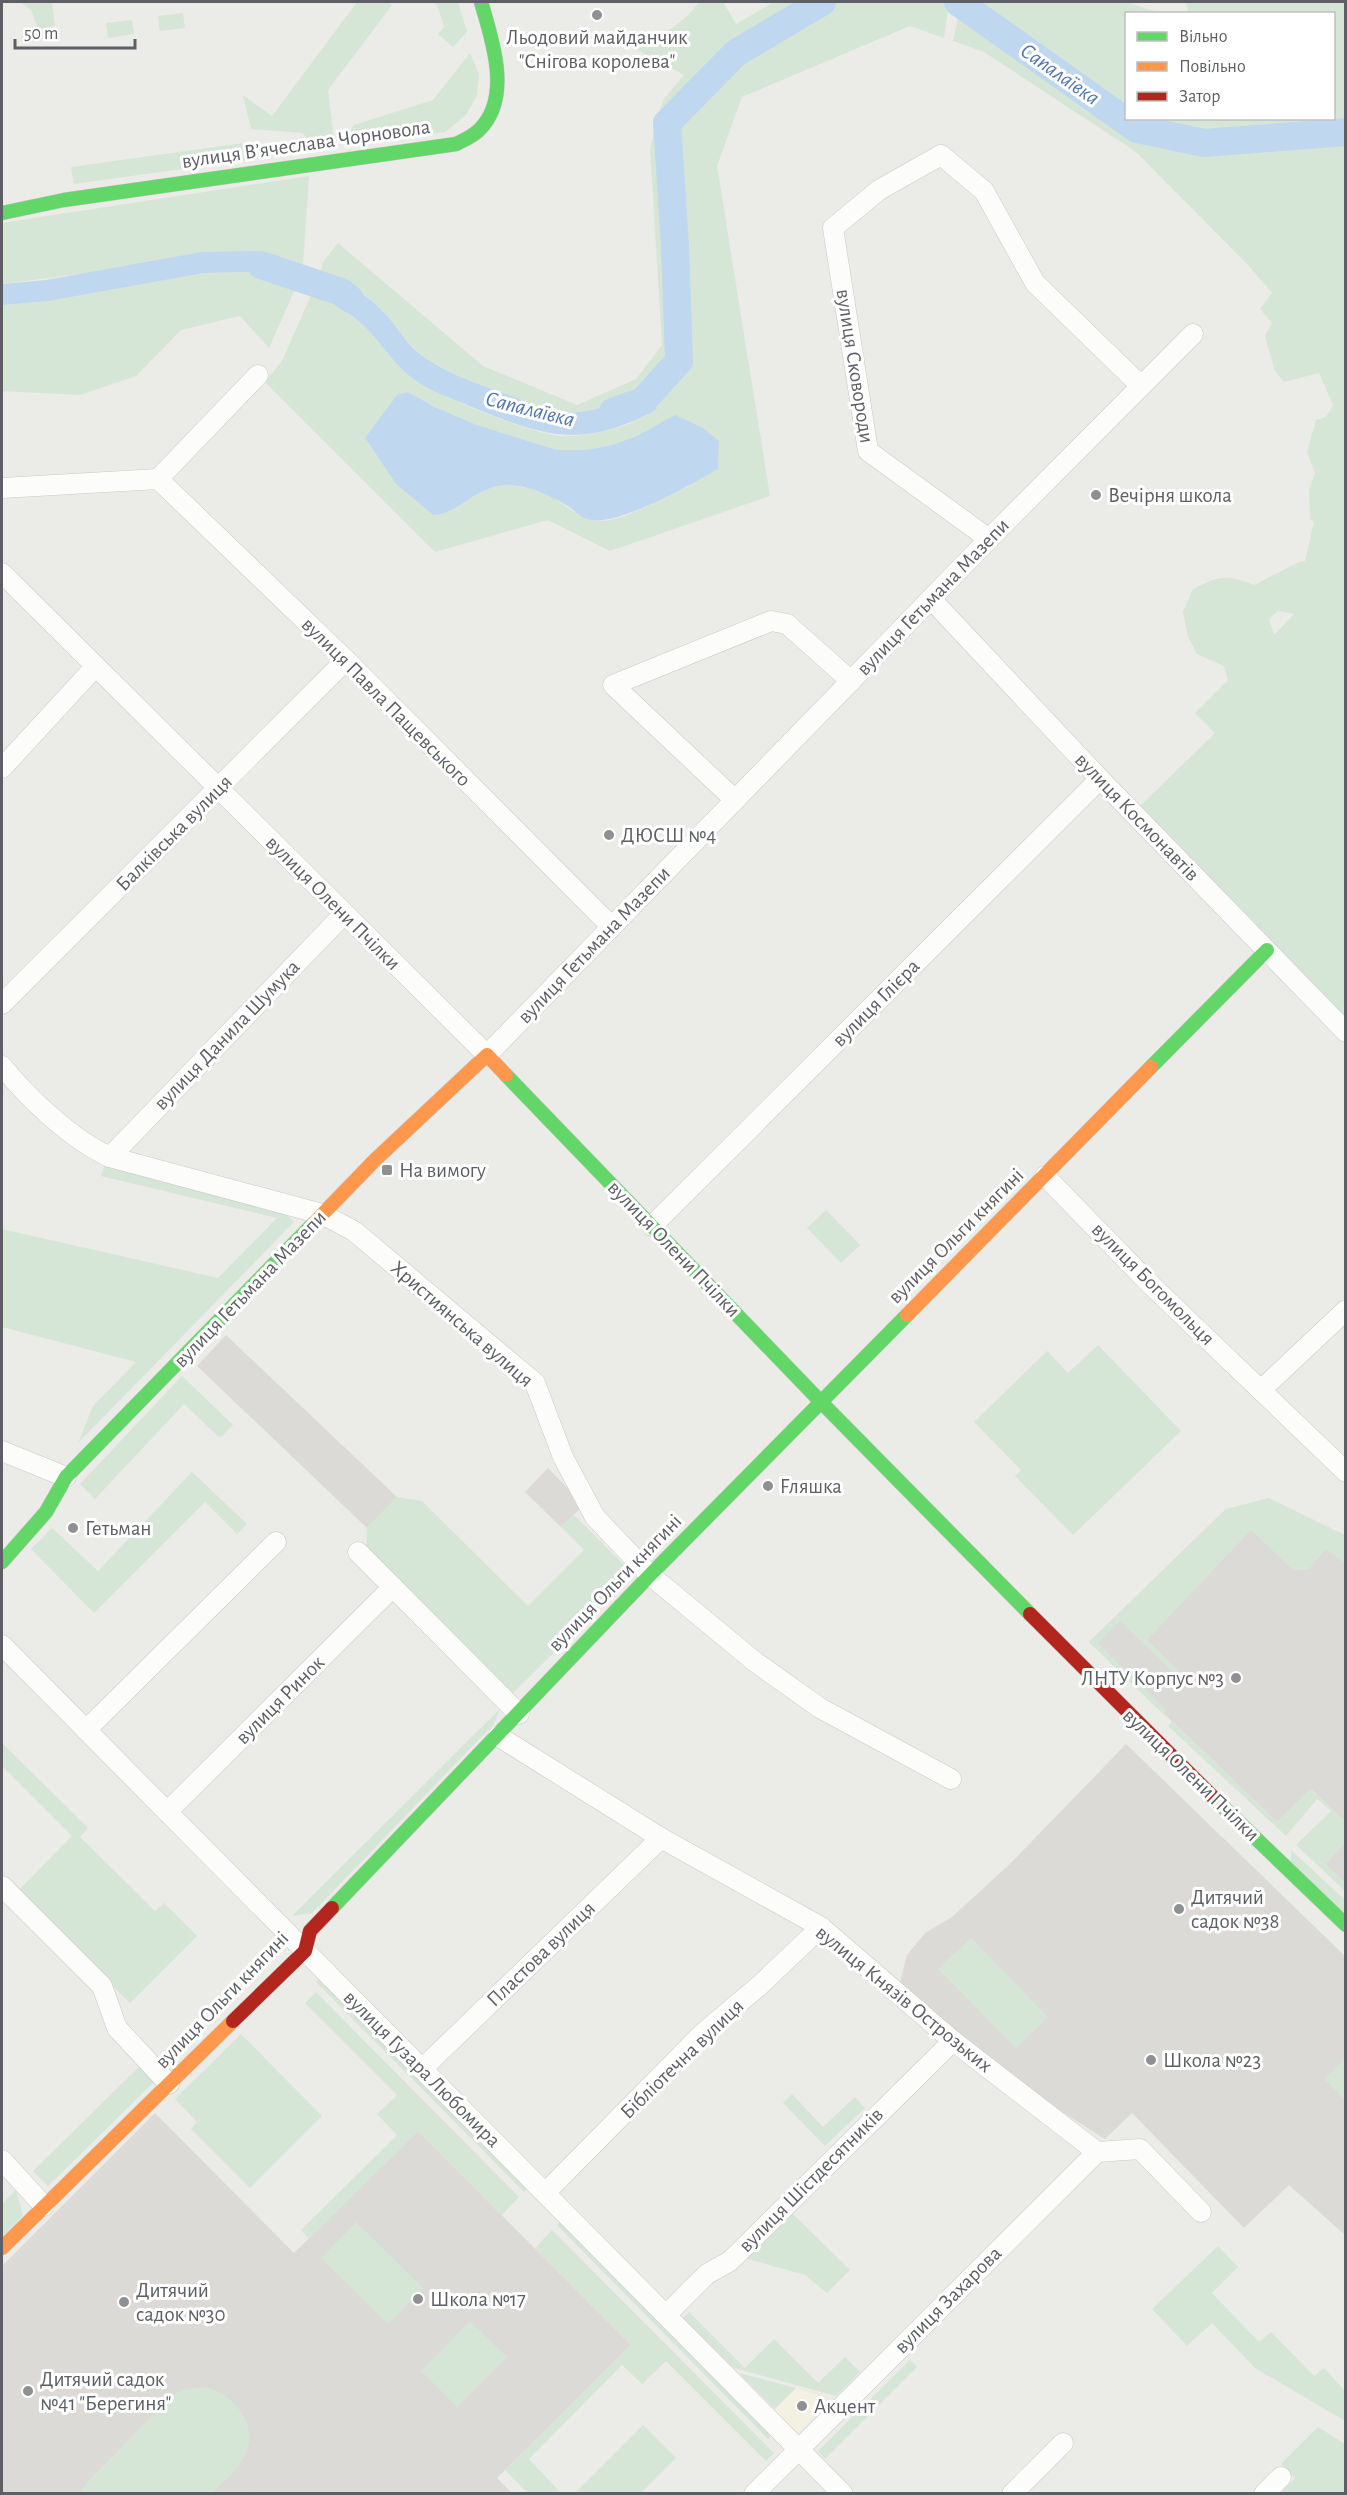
<svg xmlns="http://www.w3.org/2000/svg" width="1347" height="2495" font-family="'Alegreya Sans',sans-serif">
<rect width="100%" height="100%" fill="#ebebe7"/>
<polygon fill="#f3f1e2" points="796,2388 815,2394 826,2405 796,2436 772,2412"/>
<g fill="#dbdad7">
<polygon points="226,1335 397,1497 367,1528 197,1366"/>
<polygon points="548,1468 584,1505 561,1527 525,1492"/>
</g>
<g fill="#dbdad6">
<polygon points="1226,1509 1345,1535 1345,1822 1311,1789 1277,1822 1089,1642"/>
<polygon points="1126,1744 1345,1956 1345,2235 1289,2185 1244,2228 1132,2113 1105,2139 1023,2087 900,1982 907,1955 925,1933 952,1917 1012,1862"/>
<polygon points="1345,1843 1345,1883 1325,1864"/>
<polygon points="155,2113 294,2253 418,2131 631,2345 497,2478 512,2493 253,2494 250,2491 248,2494 2,2494 2,2266"/>
</g>
<g fill="#d6e6d6" fill-rule="evenodd">
<polygon points="20,2 52,2 55,26 38,29 31,10"/>
<polygon points="357,2 387,2 392,5 328,90 335,148 320,149 302,133 251,129 243,95 272,116"/>
<polygon points="433,2 458,2 467,32 453,47 438,34 444,27 437,5"/>
<path d="M 699,2 L 723,2 L 736,24 L 774,2 L 949,2 L 944,38 L 910,26 L 742,97 L 717,166 L 770,496 L 610,551 L 548,520 L 435,552 L 265,382 L 282,361 L 313,291 C 333,303 352,314 369,331 C 384,346 394,364 412,378 C 434,395 532,434 560,436 C 585,437 608,431 631,423 L 644,389 C 618,403 591,415 561,412 C 546,410 531,403 517,398 C 482,385 443,374 415,349 C 404,339 397,327 388,317 C 369,295 347,282 320,272 L 323,262 L 338,243 L 483,366 L 577,405 L 636,379 L 662,345 L 650,148 L 663,100 L 684,75 L 636,49 C 659,36 684,24 699,2 ZM 408,392 L 435,407 L 477,425 L 557,450 L 586,450 L 612,445 L 637,436 L 675,416 L 689,486 C 668,495 622,522 600,521 C 581,521 568,506 552,497 C 539,489 513,484 498,486 C 472,491 457,515 433,515 L 396,484 L 365,438 Z"/>
<path d="M 961,2 L 1126,2 L 1160,13 L 1126,14 L 1126,118 L 1334,118 L 1334,14 L 1188,13 L 1186,2 L 1345,2 L 1345,1024 L 1138,808 L 1215,733 L 1195,713 L 1228,680 L 1224,666 L 1197,654 L 1188,637 L 1183,612 L 1193,589 C 1220,576 1225,574 1254,585 L 1299,562 L 1305,561 L 1314,522 L 1310,519 L 1309,489 L 1315,473 L 1307,452 L 1316,420 L 1326,417 L 1333,405 L 1319,373 L 1284,382 L 1275,371 L 1265,336 L 1272,323 L 1260,309 L 1272,293 L 1248,265 L 1136,152 L 984,52 L 953,41 ZM 1278,611 L 1294,614 L 1274,635 L 1269,619 Z"/>
<polygon points="183,13 185,28 160,31 158,16"/>
<polygon points="132,20 134,34 108,38 106,23"/>
<polygon points="470,53 479,74 477,95 466,115 445,132 359,145 353,140 350,131 354,125 433,100"/>
<polygon points="244,143 298,153 74,184 71,167"/>
<polygon points="309,176 303,265 255,251 2,284 2,223"/>
<polygon points="252,272 296,287 269,348 240,316 181,330 136,376 80,395 2,391 2,305 49,301 204,273"/>
<polygon points="106,1161 283,1211 294,1222 78,1443 93,1406 136,1362 2,1327 2,1229 218,1278 277,1218 101,1176"/>
<polygon points="826,1210 860,1245 841,1263 807,1228"/>
<polygon points="1098,1345 1181,1431 1073,1535 1015,1476 1021,1470 974,1422 1047,1351 1068,1373"/>
<polygon points="182,1376 233,1425 220,1438 184,1404 95,1499 80,1484"/>
<polygon points="192,1472 247,1524 237,1534 205,1502 94,1613 31,1549 52,1528 98,1571"/>
<polygon points="397,1497 422,1501 528,1606 584,1550 561,1527 574,1515 633,1574 512,1694 366,1548 367,1528"/>
<polygon points="1269,1498 1345,1535 1345,1563 1326,1549 1308,1570 1293,1570 1251,1530 1147,1640 1178,1670 1179,1674 1177,1676 1120,1621 1098,1643 1166,1710 1163,1714 1089,1642 1226,1509"/>
<polygon points="500,1709 494,1724 312,1913 292,1916"/>
<polygon points="1172,1722 1277,1822 1311,1789 1345,1822 1345,1843 1325,1864 1345,1883 1345,1891 1296,1845 1331,1811 1317,1799 1286,1836 1168,1726"/>
<polygon points="2,1743 88,1828 80,1837 155,1911 164,1903 197,1936 130,2003 17,1892 72,1836 2,1766"/>
<polygon points="1291,1850 1345,1900 1345,1915 1291,1863"/>
<polygon points="971,1938 1048,2017 1016,2048 938,1969"/>
<polygon points="320,1978 528,2188 524,2192 316,1982"/>
<polygon points="316,1992 519,2197 502,2215 418,2131 309,2239 301,2230 397,2135 377,2114 397,2095 305,2003"/>
<polygon points="241,2034 322,2116 250,2188 191,2129 197,2122 175,2099"/>
<polygon points="1345,2058 1345,2100 1324,2079"/>
<polygon points="142,2064 157,2079 48,2186 33,2171"/>
<polygon points="792,2094 823,2127 855,2097 865,2108 825,2146 783,2103"/>
<polygon points="16,2190 23,2215 2,2237 2,2204"/>
<polygon points="790,2211 850,2270 827,2293 805,2275 744,2258"/>
<polygon points="561,2221 773,2434 768,2439 557,2225"/>
<polygon points="356,2222 423,2288 388,2324 321,2258"/>
<polygon points="552,2230 774,2453 766,2461 666,2361 642,2384 622,2365 529,2459 561,2493 528,2493 505,2470 631,2345 535,2248"/>
<polygon points="1218,2246 1238,2267 1212,2293 1259,2342 1271,2332 1314,2376 1324,2368 1345,2391 1345,2421 1255,2368 1212,2323 1187,2346 1152,2309"/>
<polygon points="689,2312 745,2368 774,2339 818,2383 845,2357 860,2372 836,2396 734,2368 683,2318"/>
<polygon points="470,2321 507,2357 457,2407 421,2371"/>
<polygon points="910,2360 917,2367 825,2459 818,2451"/>
<polygon points="739,2373 796,2388 775,2409"/>
<path d="M 205,2387 C 237,2395 263,2430 241,2462 C 234,2474 221,2484 212,2493 L 80,2493 L 90,2479 L 173,2395 L 183,2390 Z"/>
<polygon points="643,2425 676,2458 641,2493 575,2493"/>
<polygon points="1318,2427 1345,2444 1345,2493 1283,2493 1282,2492 1295,2478 1281,2464"/>
</g>
<g fill="#c0d7f0">
<polygon points="255,251 303,265 296,287 252,272 204,273 49,301 2,305 2,284 46,280 202,252"/>
<path d="M 320,272 C 346,282 369,295 388,317 C 397,327 404,339 414,349 C 443,374 482,385 517,398 C 531,403 546,410 561,412 C 591,415 618,403 644,389 L 657,409 C 584,449 548,438 474,408 C 454,399 430,392 412,378 C 395,365 384,347 369,331 C 353,314 333,303 313,291 Z"/>
<path d="M 408,392 L 435,407 L 477,425 L 557,450 L 586,450 L 612,445 L 637,436 L 675,415 L 703,428 L 719,441 L 718,469 C 692,484 614,529 587,519 C 580,517 574,510 568,506 C 548,494 522,482 498,486 C 472,491 456,515 433,515 L 396,484 L 365,438 L 397,395 Z"/>
</g>
<g fill="none" stroke-linecap="round" stroke-linejoin="round">
<g stroke="#c0d7f0" stroke-width="28">
<polyline points="958,2 1137,129 1204,143 1346,132"/>
<polyline points="261,265 341,292 350,299"/>
<polyline points="613,412 643,401 679,361 675,246 667,123 736,53 822,2"/>
</g>
<defs>
<g id="street">
<polyline points="158,479 346,660 612,927"/>
<polyline points="2,488 158,479 258,375"/>
<polyline points="989,539 868,451 833,228 879,190 941,155 984,191 1035,283 1141,386"/>
<polyline points="2,573 487,1055 989,539 1193,334"/>
<polyline points="931,599 1100,779 1346,1032"/>
<polyline points="2,768 95,667"/>
<polyline points="735,800 613,685 771,621 787,624 851,681"/>
<polyline points="2,1004 346,660"/>
<path d="M 2,1066 C 28,1098 72,1140 110,1157 L 322,1214 L 354,1231 L 535,1383 L 563,1457 L 595,1517 L 650,1575 L 754,1661 L 820,1708 L 951,1779"/>
<polyline points="110,1157 344,914"/>
<polyline points="1045,1176 1149,1283 1346,1472"/>
<polyline points="652,1226 1100,779"/>
<polyline points="1261,1390 1346,1310"/>
<polyline points="2,1451 66,1477"/>
<polyline points="358,1552 519,1714"/>
<polyline points="2,1645 843,2494"/>
<polyline points="86,1730 276,1542"/>
<polyline points="498,1736 661,1838 821,1927 953,2041 1097,2152 1140,2149 1201,2212"/>
<polyline points="167,1812 393,1587"/>
<polyline points="2,1886 102,1986 117,2028 169,2084"/>
<polyline points="422,2069 661,1838"/>
<polyline points="2,2160 44,2206"/>
<polyline points="545,2193 702,2034 759,1986 821,1927"/>
<polyline points="666,2315 707,2274 730,2261 953,2041"/>
<polyline points="754,2494 1097,2152"/>
<polyline points="1012,2494 1063,2443"/>
<polyline points="1264,2494 1281,2477"/>
</g>
<g id="fast">
<path d="M 2,213 L 64,200 L 456,144 C 464,140 474,136 480,129 C 512,97 492,39 481,2"/>
<polyline points="1151,1067 1267,950"/>
<polyline points="506,1075 820,1401 1030,1614"/>
<polyline points="2,1562 46,1512 66,1477 313,1224"/>
<polyline points="1219,1803 1346,1925"/>
<polyline points="332,1908 650,1575 907,1315"/>
</g>
<g id="slow">
<polyline points="313,1224 375,1160 487,1055 506,1075"/>
<polyline points="907,1315 1151,1067"/>
<polyline points="2,2248 233,2021"/>
</g>
<g id="jam">
<polyline points="1030,1614 1219,1803"/>
<polyline points="233,2021 305,1951 310,1931 332,1908"/>
</g>
</defs>
<use href="#street" stroke="#c9c9c8" stroke-width="21"/>
<use href="#fast" stroke="#c7c7c8" stroke-width="15"/>
<use href="#slow" stroke="#c7c7c8" stroke-width="15"/>
<use href="#jam" stroke="#c7c7c8" stroke-width="15"/>
<use href="#street" stroke="#fcfcfb" stroke-width="20"/>
<use href="#fast" stroke="#63d668" stroke-width="14"/>
<use href="#slow" stroke="#ff974d" stroke-width="14"/>
<use href="#jam" stroke="#b3261e" stroke-width="14"/>
</g>
<g fill="#8f9092" stroke="#fff" stroke-width="2">
<circle cx="597" cy="15" r="6"/>
<circle cx="1096" cy="495" r="6"/>
<circle cx="609" cy="835" r="6"/>
<rect x="381" y="1164" width="12" height="12" rx="3"/>
<circle cx="768" cy="1486" r="6"/>
<circle cx="73" cy="1528" r="6"/>
<circle cx="1236" cy="1678" r="6"/>
<circle cx="1179" cy="1909" r="6"/>
<circle cx="1151" cy="2060" r="6"/>
<circle cx="418" cy="2299" r="6"/>
<circle cx="124" cy="2302" r="6"/>
<circle cx="28" cy="2391" r="6"/>
<circle cx="802" cy="2406" r="6"/>
</g>
<g text-anchor="middle" dominant-baseline="central" stroke-width="6" stroke-linejoin="round" paint-order="stroke">
<g font-size="21" fill="#5d5f64" stroke="#fff" text-anchor="start">
<text x="597" y="37" text-anchor="middle">Льодовий майданчик<tspan x="597" dy="24">"Снігова королева"</tspan></text>
<text x="1108" y="495">Вечірня школа</text>
<text x="621" y="835">ДЮСШ №4</text>
<text x="399" y="1170">На вимогу</text>
<text x="780" y="1486">Fляшка</text>
<text x="85" y="1528">Гетьман</text>
<text x="1224" y="1678" text-anchor="end">ЛНТУ Корпус №3</text>
<text x="1191" y="1897">Дитячий<tspan x="1191" dy="24">садок №38</tspan></text>
<text x="1163" y="2060">Школа №23</text>
<text x="136" y="2290">Дитячий<tspan x="136" dy="24">садок №30</tspan></text>
<text x="430" y="2299">Школа №17</text>
<text x="40" y="2379">Дитячий садок<tspan x="40" dy="24">№41 "Берегиня"</tspan></text>
<text x="814" y="2406">Акцент</text>
</g>
<g font-size="21" fill="#5d5f64" stroke="#fff">
<text transform="translate(306 144) rotate(-8)">вулиця Вʼячеслава Чорновола</text>
<text transform="translate(855 366) rotate(81)">вулиця Сковороди</text>
<text transform="translate(933 597) rotate(-46)">вулиця Гетьмана Мазепи</text>
<text transform="translate(386 702) rotate(45)">вулиця Павла Пащевського</text>
<text transform="translate(1137 817) rotate(46)">вулиця Космонавтів</text>
<text transform="translate(174 833) rotate(-45)">Балківська вулиця</text>
<text transform="translate(333 903) rotate(45)">вулиця Олени Пчілки</text>
<text transform="translate(594 945) rotate(-46)">вулиця Гетьмана Мазепи</text>
<text transform="translate(876 1003) rotate(-45)">вулиця Глієра</text>
<text transform="translate(227 1035) rotate(-46)">вулиця Данила Шумука</text>
<text transform="translate(956 1236) rotate(-45)">вулиця Ольги княгині</text>
<text transform="translate(674 1249) rotate(46)">вулиця Олени Пчілки</text>
<text transform="translate(1153 1284) rotate(45)">вулиця Богомольця</text>
<text transform="translate(250 1289) rotate(-46)">вулиця Гетьмана Мазепи</text>
<text transform="translate(462 1324) rotate(41)">Християнська вулиця</text>
<text transform="translate(615 1583) rotate(-46)">вулиця Ольги княгині</text>
<text transform="translate(280 1700) rotate(-45)">вулиця Ринок</text>
<text transform="translate(1191 1775) rotate(44)">вулиця Олени Пчілки</text>
<text transform="translate(541 1954) rotate(-44)">Пластова вулиця</text>
<text transform="translate(904 1999) rotate(39)">вулиця Князів Острозьких</text>
<text transform="translate(222 2000) rotate(-46)">вулиця Ольги княгині</text>
<text transform="translate(682 2059) rotate(-44)">Бібліотечна вулиця</text>
<text transform="translate(422 2069) rotate(45)">вулиця Гузара Любомира</text>
<text transform="translate(811 2180) rotate(-45)">вулиця Шістдесятників</text>
<text transform="translate(948 2300) rotate(-45)">вулиця Захарова</text>
</g>
<g font-size="22" font-style="italic" fill="#5175ad" stroke="#fff">
<text transform="translate(1060 74) rotate(35)">Сапалаївка</text>
<text transform="translate(530 409) rotate(14)">Сапалаївка</text>
</g>
</g>
<rect width="1347" height="2495" fill="none" stroke="#5d5f64" stroke-width="6"/>
<rect x="1125" y="12" width="210" height="108" fill="#ffffff" stroke="#bebfc1" stroke-width="1.5"/>
<rect x="1137" y="32" width="30" height="9" fill="#63d668" stroke="#bebfc1" stroke-width="1.5"/>
<text x="1179" y="42" font-size="18" fill="#5d5f64">Вільно</text>
<rect x="1137" y="62" width="30" height="9" fill="#ff974d" stroke="#bebfc1" stroke-width="1.5"/>
<text x="1179" y="72" font-size="18" fill="#5d5f64">Повільно</text>
<rect x="1137" y="92" width="30" height="9" fill="#b3261e" stroke="#bebfc1" stroke-width="1.5"/>
<text x="1179" y="102" font-size="18" fill="#5d5f64">Затор</text>
<path d="M15 39v9h120v-9" fill="none" stroke="#5d5f64" stroke-width="3"/>
<text x="24" y="39" font-size="18" fill="#5d5f64" stroke="#ffffff" stroke-width="4.5" paint-order="stroke">50 m</text>
</svg>
